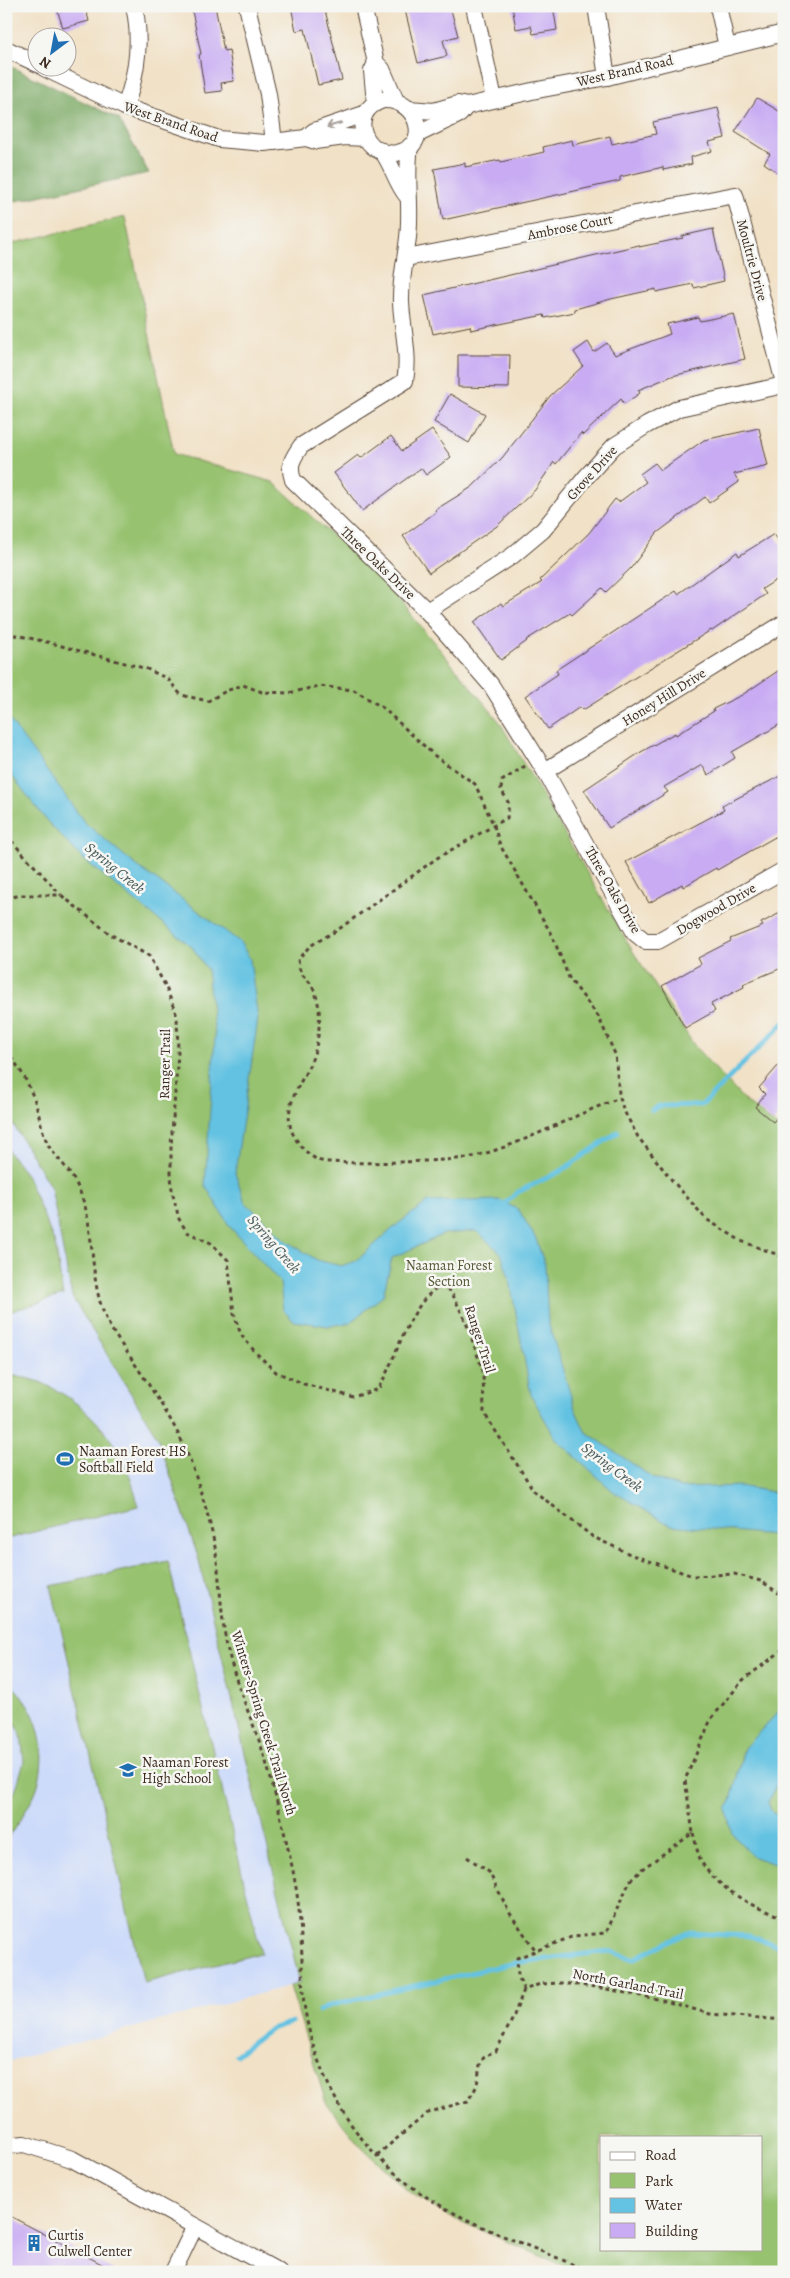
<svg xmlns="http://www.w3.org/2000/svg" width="790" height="2278" font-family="Alegreya,serif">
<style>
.built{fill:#cddbfa}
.green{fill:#97c26f;stroke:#697646;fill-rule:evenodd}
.forest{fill:#79a862;stroke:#5a6940}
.water{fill:#64c2e2;stroke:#507680}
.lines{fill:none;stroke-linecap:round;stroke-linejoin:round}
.stream{stroke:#64c2e2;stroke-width:5}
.building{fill:#c8abf3}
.minor-casing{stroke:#564537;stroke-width:18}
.path{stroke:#564537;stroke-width:3;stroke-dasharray:4 4;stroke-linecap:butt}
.minor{stroke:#fff;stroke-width:16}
.oneway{stroke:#a79f9a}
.labels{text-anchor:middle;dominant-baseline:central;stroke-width:5;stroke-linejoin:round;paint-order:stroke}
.street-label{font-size:14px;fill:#3b2a1e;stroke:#f6f6f2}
.park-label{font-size:14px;fill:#575836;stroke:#f6f6f2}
.poi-label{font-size:14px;fill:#3b2a1e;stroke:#f6f6f2;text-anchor:start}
.water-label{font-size:15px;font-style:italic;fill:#475859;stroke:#f6f6f2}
</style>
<rect width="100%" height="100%" fill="#f6f6f2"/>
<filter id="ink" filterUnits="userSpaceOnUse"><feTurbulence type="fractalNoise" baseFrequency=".02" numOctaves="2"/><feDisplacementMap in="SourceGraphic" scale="10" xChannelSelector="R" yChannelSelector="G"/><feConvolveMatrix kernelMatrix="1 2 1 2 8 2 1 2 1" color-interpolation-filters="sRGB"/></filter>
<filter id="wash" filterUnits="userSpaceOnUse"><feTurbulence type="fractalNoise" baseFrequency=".0096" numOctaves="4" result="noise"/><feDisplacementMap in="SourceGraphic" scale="20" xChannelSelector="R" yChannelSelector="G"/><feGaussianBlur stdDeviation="1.12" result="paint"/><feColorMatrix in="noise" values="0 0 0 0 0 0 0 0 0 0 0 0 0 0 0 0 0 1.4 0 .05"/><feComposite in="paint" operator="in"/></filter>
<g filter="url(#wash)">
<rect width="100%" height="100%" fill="#f1e1c6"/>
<path class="built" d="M6 1112 51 1187 72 1297 158 1438 198 1557 300 1983 6 2062Z"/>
<g class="green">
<path d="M125 217 174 454 273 482 383 581 499 721 632 950 696 1048 745 1101 784 1132V2272H578L448 2216 408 2191 361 2147 326 2103 290 1986 300 1983 198 1557 158 1438 72 1297 51 1188 6 1112V245ZM601 2137H761V2249H601Z"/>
<path d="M6 1148 27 1176 55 1244 63 1295 6 1313Z"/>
<path d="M6 1374C17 1377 30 1378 40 1382 93 1405 127 1450 138 1506L6 1539Z"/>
<path d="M168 1561 261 1953 144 1983 51 1586Z"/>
<path d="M6 1681C39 1705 49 1751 37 1788 30 1807 17 1824 6 1841V1808L16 1789 24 1761 21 1735 6 1706Z"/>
</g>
<path class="forest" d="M6 64 119 119 149 173 6 203Z"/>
<g class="water">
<path d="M6 715 85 823 132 862 240 942 250 959 258 1019 235 1173 245 1202 285 1240 317 1260 341 1266 356 1261 399 1223 428 1202 500 1200 519 1210 536 1239 545 1265 548 1322 575 1409 585 1431 653 1478 682 1488 740 1486 784 1494V1536L670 1525 614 1492 556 1439 531 1395 510 1281 501 1253 476 1231 444 1234 392 1258 383 1296 349 1323 329 1326 294 1321 283 1310 280 1282 230 1227 205 1185 215 1035 207 969 192 947 82 858 46 820 6 768Z"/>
<path d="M784 1706V1768L768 1803 772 1812 784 1820V1867L754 1857 732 1834 726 1809 731 1801 744 1748Z"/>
</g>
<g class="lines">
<g class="stream">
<path d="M652 1110 659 1106 702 1105 784 1023"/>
<path d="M501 1207 518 1192 561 1171 618 1132"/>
<path d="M319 2011 331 2005 514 1963 609 1951 633 1959 687 1933 750 1936 784 1948"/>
<path d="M236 2055 271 2029 292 2022"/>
</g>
</g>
<g id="blocks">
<g class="building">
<path d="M56 6H85L89 21 63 28Z"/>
<path d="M191 6H215L224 51 229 50 234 81 221 83 222 91 205 93 199 55 201 54Z"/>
<path d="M291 6H324L342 80 318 85 305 29 296 31Z"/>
<path d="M404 6H450L458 36 443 40 447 56 418 63Z"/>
<path d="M512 6H553L557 30 533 34 531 26 516 29Z"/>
<path d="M757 98 784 114V177L764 163 770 154 735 132Z"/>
<path d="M718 108 725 138 709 142 712 151 691 157 692 164 663 170V167L620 177V181L443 220 434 169 465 163V167L500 160 501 162 544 152 543 147 572 140 573 145 610 136 612 144 656 134 653 122Z"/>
<path d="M713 229 724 281 694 288 693 284 656 292V289L611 299 575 309V312L545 318 544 315 471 330 470 326 433 334 424 295 639 245V247L683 238 682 236Z"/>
<path d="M734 314 745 359 672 376 638 390 640 393 624 404 621 399 583 435 581 433 556 464 554 462 535 490 497 526 429 573 403 536 436 512 435 510 472 487 502 458 550 396 583 366 574 352 588 342 594 352 607 343 615 355 670 334 667 324 698 317 700 321Z"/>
<path d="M458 355H510L509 388 458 387Z"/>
<path d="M450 394 485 414 469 443 434 422Z"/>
<path d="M759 428 768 466 734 474 739 482 709 503 705 497 657 533 631 568 606 592 602 588 572 615 570 613 526 640 527 641 501 660 474 622 501 603 503 606 542 582 540 580 589 533 615 499 619 502 646 482 640 474 655 463 661 470 704 440Z"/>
<path d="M432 430 451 457 426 475 421 468 362 511 334 473 358 455 361 458 391 436 402 451Z"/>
<path d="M774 534 784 549V575L762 589 766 594 712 631 711 630 583 710 580 707 548 729 525 696 558 674 556 670 676 591 678 594 737 552 739 556Z"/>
<path d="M784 667V722L732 752 735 758 708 775 702 765 664 787 668 792 609 828 584 790 641 752 675 733 676 735 714 711 713 709 742 695Z"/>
<path d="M784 774V832L717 870 716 868 683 887 682 884 649 903 626 862 724 810 722 806Z"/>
<path d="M784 911V967L743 984 744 987 711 1004 715 1011 685 1028 662 986 701 964 698 958 731 941 730 939 763 926 761 923Z"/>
<path d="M784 1059V1110L773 1122 755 1107 765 1094 759 1088Z"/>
<path d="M6 2214 117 2272H6Z"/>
</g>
</g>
</g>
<g filter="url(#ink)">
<use href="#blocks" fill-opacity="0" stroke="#564537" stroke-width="1"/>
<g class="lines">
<g class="minor-casing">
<g id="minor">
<path d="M247 6 268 94 274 142"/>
<path d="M363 6 376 63 382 69 396 101"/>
<path d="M474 6 494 99"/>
<path d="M596 6 607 77"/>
<path d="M718 6 727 47"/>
<path d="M6 49 38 64"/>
<path d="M44 68 125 107 219 139 264 143 306 138 315 141 345 137 366 138"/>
<path d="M383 100C418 98 433 146 397 153 367 159 344 113 383 100Z"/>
<path d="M375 103 372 71 376 63"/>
<path d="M125 107C137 74 142 41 134 6"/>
<path d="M409 109 434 111 458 104 467 106 532 91 607 77 784 33"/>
<path d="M418 134 460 114 465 108"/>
<path d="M306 138 314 131 364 114"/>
<path d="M410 146C406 171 410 197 409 222 409 248 400 275 401 302 402 328 410 356 405 381L301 446C292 459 288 465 293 480L427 611 491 685 545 771 635 933 645 941H658L784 870"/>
<path d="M382 151C393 166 396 183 407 196"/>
<path d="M406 258 735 195 784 383"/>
<path d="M427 611 512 556 543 530 586 477 614 446 647 425 679 408 784 385"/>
<path d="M545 771 784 623"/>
<path d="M6 2146 24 2144 72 2159 279 2272"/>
<path d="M173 2272 195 2226"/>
</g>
</g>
<g class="path">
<path d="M6 636 16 635 47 642 147 669 168 679 181 695 208 701 226 691 243 685 262 692 289 693 319 686 354 690 383 708 435 756 475 784 494 826 500 845 552 935 569 978 598 1016 615 1054 619 1093 623 1109 638 1137 671 1179 706 1219 741 1241 784 1257"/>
<path d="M525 766 502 781 501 789 509 804 507 818 437 858 339 929 310 946 298 959C300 980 305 973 313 988 322 1006 320 1028 316 1047 310 1075 282 1099 291 1129 295 1141 306 1154 318 1160 329 1166 456 1161 472 1157 525 1144 570 1116 620 1098"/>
<path d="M6 835 61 895"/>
<path d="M6 899 20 895H61L110 934 149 956 165 985 177 1016 178 1053 171 1146V1172L172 1191 179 1219 187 1232 211 1243 228 1260 234 1314 241 1335 256 1353 276 1372 304 1384 353 1397 378 1389C397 1358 407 1308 439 1286L451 1291 466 1322 483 1371 484 1413 534 1491 593 1537 632 1555 693 1576 734 1574 761 1581 780 1594 784 1600"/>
<path d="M6 1051C17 1064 26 1078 32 1094 39 1109 40 1127 47 1142 51 1153 62 1161 68 1171 77 1182 82 1196 86 1210 94 1244 91 1283 105 1316 111 1331 122 1345 131 1358 152 1390 175 1422 189 1458 200 1487 209 1516 215 1547 221 1583 220 1619 229 1654 237 1687 251 1717 262 1749 273 1783 281 1818 289 1853 296 1882 300 1910 301 1939 303 1962 301 1987 305 2010 311 2049 328 2090 350 2123 415 2214 495 2229 590 2272"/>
<path d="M693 1833C696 1842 697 1854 702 1863 718 1888 755 1910 784 1917"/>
<path d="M467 1857 489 1872 509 1912 536 1951"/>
<path d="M524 1990 518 1976 517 1958 574 1936 606 1933 630 1881 642 1869 693 1833 685 1780 711 1719 743 1680 784 1649"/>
<path d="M377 2155 429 2112 468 2101C470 2096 474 2092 476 2087 482 2070 474 2058 496 2051L512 2020 524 1990 540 1984 560 1983 596 1987 662 2000 710 2014 784 2020"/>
</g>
<use href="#minor" class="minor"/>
</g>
<defs><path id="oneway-shaft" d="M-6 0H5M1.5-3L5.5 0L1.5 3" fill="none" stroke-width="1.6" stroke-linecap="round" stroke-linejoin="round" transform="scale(1.25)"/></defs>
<use class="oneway" href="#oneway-shaft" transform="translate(334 125) rotate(164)"/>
</g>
<defs>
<g id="stadium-bare" transform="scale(1.35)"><path d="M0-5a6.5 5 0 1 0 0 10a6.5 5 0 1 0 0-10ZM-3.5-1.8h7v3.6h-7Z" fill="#1f6fb2" stroke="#f6f6f2" stroke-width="2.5" paint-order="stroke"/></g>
<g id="school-bare" transform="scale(1.35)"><path d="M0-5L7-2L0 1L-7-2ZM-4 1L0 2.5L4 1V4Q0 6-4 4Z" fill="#1f6fb2" stroke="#f6f6f2" stroke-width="2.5" paint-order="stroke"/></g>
<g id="building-bare" transform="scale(1.35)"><path d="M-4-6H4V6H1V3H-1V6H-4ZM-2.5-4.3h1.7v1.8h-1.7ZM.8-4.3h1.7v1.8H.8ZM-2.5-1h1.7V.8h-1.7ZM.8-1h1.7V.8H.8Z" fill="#1f6fb2" stroke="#f6f6f2" stroke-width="2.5" paint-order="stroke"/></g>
</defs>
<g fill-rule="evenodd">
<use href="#stadium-bare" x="65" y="1459"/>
<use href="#school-bare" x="128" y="1770"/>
<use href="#building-bare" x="34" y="2243"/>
</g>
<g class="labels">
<g class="street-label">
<text transform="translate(625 71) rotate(-13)">West Brand Road</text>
<text transform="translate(171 122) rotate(19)">West Brand Road</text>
<text transform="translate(570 227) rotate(-11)">Ambrose Court</text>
<text transform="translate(752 260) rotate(75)">Moultrie Drive</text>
<text transform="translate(592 473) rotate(-48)">Grove Drive</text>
<text transform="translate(378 563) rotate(44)">Three Oaks Drive</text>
<text transform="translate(664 697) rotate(-32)">Honey Hill Drive</text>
<text transform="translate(613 890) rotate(60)">Three Oaks Drive</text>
<text transform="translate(716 909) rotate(-30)">Dogwood Drive</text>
<text transform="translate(165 1064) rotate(-89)">Ranger Trail</text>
<text transform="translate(480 1339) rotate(72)">Ranger Trail</text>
<text transform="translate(264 1723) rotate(73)">Winters-Spring Creek Trail North</text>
<text transform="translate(628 1984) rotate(11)">North Garland Trail</text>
</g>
<g class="park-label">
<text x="449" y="1265">Naaman Forest<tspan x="449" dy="16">Section</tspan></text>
</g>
<g class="poi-label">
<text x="79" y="1451">Naaman Forest HS<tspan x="79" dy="16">Softball Field</tspan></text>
<text x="142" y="1762">Naaman Forest<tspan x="142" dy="16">High School</tspan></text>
<text x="48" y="2235">Curtis<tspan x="48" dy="16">Culwell Center</tspan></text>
</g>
<g class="water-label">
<text transform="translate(115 868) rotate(39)">Spring Creek</text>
<text transform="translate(274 1244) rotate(49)">Spring Creek</text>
<text transform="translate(612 1467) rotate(37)">Spring Creek</text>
</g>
</g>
<rect width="790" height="2278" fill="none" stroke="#f6f6f2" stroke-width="25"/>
<rect x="600" y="2136" width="162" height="115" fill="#f6f6f2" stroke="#aba49d"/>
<rect x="610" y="2152" width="25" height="8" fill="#ffffff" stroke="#aba49d"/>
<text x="645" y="2160" font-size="15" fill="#3b2a1e">Road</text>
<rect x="610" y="2173" width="25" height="15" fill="#97c26f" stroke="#aba49d"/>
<text x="645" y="2186" font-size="15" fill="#3b2a1e">Park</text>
<rect x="610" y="2198" width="25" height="15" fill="#64c2e2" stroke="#aba49d"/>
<text x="645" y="2210" font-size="15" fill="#3b2a1e">Water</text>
<rect x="610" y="2223" width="25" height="15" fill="#c8abf3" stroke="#aba49d"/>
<text x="645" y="2236" font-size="15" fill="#3b2a1e">Building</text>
<g transform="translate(52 52) rotate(212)"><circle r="24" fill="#f6f6f2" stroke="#aba49d"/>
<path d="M0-4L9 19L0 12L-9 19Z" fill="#1f6fb2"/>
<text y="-8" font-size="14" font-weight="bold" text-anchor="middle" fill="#3b2a1e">N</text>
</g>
</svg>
